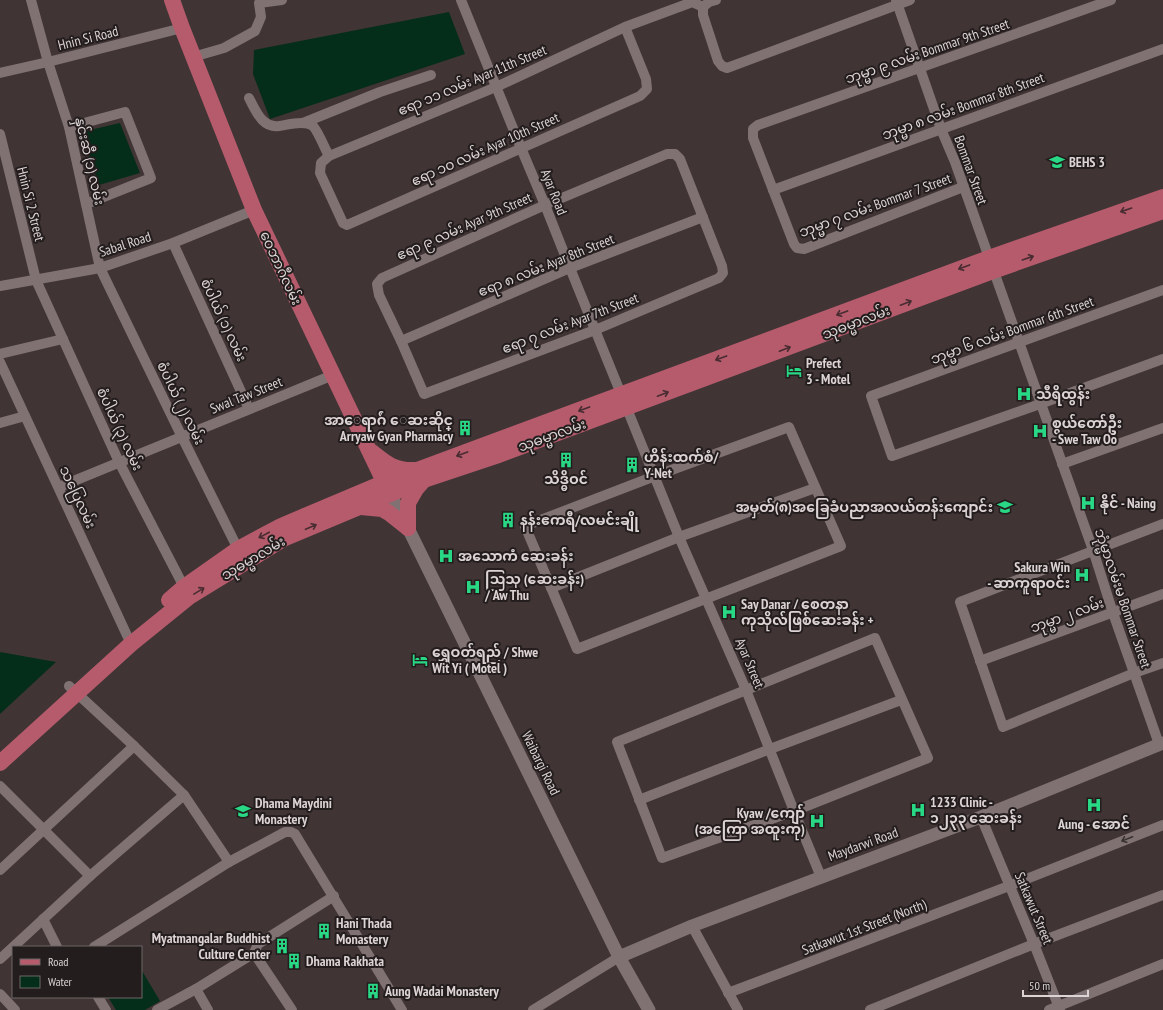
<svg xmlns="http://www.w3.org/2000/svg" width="1163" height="1010" font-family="'PT Sans Narrow','Noto Sans Myanmar',sans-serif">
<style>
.water{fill:#042e19}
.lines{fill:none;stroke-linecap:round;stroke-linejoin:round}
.minor{stroke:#807273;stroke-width:10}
.tertiary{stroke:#807273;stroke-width:13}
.primary{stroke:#b55b6c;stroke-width:16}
.oneway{stroke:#482c31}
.oneway2{stroke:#3a3232}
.labels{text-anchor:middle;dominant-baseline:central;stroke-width:4;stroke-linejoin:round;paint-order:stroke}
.street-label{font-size:14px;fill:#dbd3d4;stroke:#231d1d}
.poi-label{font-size:14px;font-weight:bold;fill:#dbd3d4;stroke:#231d1d;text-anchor:start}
</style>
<rect width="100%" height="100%" fill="#403435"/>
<g class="water">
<path d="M449 12 465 54 270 119 253 74 254 50Z"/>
<path d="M120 123 140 173 99 185 81 132Z"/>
<path d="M0 652 56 662 0 714Z"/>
<path d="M141 969 160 1001 145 1010H116L108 997H141Z"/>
</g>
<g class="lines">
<g class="minor">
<path d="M31 0 48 62 69 127 100 268 182 437 238 549"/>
<path d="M461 0 521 148 545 205 570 268 679 537 746 690 794 811 821 877"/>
<path d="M896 0 941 129 955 162 1093 550 1113 613 1159 744"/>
<path d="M703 7V15L718 61 722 66 727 68 910 0"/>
<path d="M703 7 709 2 716 0"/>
<path d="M625 27 646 79 647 89 640 96 347 225 343 223 320 173 321 163 329 156 496 87 625 27 687 4 692 2 703 7"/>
<path d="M193 57 224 48 255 31 261 17 259 3 282 0"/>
<path d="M0 73 48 62 182 28"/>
<path d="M249 98C256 111 262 128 279 126 286 125 293 123 301 123 305 123 309 123 313 126 318 131 325 149 329 156"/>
<path d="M303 123 380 92 431 75"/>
<path d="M69 127 125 112 151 178 86 204"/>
<path d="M0 134 36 280 119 462 184 587"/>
<path d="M667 154H675L680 159 722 266 723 273 719 278 595 330 424 394 401 341 379 295 377 284 382 278 545 205Z"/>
<path d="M963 187 804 249 797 248 794 244 753 138V129L758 125 1111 0"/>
<path d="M773 190 1163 49"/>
<path d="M173 243 249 409"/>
<path d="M0 286 100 268 173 243 254 210"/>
<path d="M1163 290 871 396 892 456 1040 404 1163 359"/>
<path d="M401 341 570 268 703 217"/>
<path d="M0 354 63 339"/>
<path d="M0 362 131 644"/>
<path d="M0 423 25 416"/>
<path d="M789 427 841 546 577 649 525 526 655 476Z"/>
<path d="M1062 464 1163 428"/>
<path d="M59 487 333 375"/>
<path d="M1163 524 960 602 1003 727 1134 673 1163 663"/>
<path d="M551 588 679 537 815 488"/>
<path d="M875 638 928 758 794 811 662 858 617 742Z"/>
<path d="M980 661 1163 594"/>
<path d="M69 686 134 746 184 795 229 862"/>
<path d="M0 786 90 876"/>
<path d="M639 800 770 749 901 700"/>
<path d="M981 817 1034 944 1060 1010"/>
<path d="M0 870 134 746"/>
<path d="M43 919 57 947"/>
<path d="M692 926 738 1010"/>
<path d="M94 947 229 862 285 832H291L295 834 402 1010"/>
<path d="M254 953 292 1010"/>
<path d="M0 959 90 876 184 795"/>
<path d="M196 989 208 1010"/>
<path d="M728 993 1009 886 1163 825"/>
<path d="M0 994 15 1010"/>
<path d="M98 997 106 1010"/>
<path d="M157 1010 196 989 254 953 258 944 334 896"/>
<path d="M533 1010 619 957"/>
<path d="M870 1010 1034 944 1163 895"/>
<path d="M1049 1010 1163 964"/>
</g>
<g class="tertiary">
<path d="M390 494 408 528 619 957 649 1010"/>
<path d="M619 957 692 926 981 817 1163 743"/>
</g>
<g class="primary">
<path d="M172 0 182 28 254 210 389 492"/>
<path d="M372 452C387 464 395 471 415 470"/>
<path d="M361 507 382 509 389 513 408 528"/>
<path d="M408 528V503L416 489 423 481"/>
<path d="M169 600 184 587 238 549 281 526 385 482 989 258 1163 197"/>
<path d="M0 763 131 644 189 597 285 538 424 480 496 456 993 271 1163 211"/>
</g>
</g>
<defs><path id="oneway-shaft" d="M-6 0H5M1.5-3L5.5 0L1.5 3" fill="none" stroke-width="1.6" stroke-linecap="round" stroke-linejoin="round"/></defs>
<g class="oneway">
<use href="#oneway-shaft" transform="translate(1126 210) rotate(161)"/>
<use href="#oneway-shaft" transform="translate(1028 258) rotate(-19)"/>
<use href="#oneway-shaft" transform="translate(964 267) rotate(160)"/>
<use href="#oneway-shaft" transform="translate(906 303) rotate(-21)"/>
<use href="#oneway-shaft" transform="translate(842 313) rotate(160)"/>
<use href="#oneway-shaft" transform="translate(785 349) rotate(-21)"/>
<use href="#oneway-shaft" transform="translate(721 358) rotate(160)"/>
<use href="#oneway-shaft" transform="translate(663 394) rotate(-21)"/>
<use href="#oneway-shaft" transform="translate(584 409) rotate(160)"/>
<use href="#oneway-shaft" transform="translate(462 454) rotate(160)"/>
<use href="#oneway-shaft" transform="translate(311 527) rotate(-23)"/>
<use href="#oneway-shaft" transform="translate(264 535) rotate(152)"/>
<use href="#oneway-shaft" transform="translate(199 591) rotate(-31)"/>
</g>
<use class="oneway2" href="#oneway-shaft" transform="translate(1127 839) rotate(158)"/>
<defs>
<g id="school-bare" transform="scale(1.2)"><path d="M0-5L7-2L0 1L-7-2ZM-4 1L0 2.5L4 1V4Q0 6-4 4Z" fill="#29d885" stroke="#231d1d" stroke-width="2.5" paint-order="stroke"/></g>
<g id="hotel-bare" transform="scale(1.2)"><path d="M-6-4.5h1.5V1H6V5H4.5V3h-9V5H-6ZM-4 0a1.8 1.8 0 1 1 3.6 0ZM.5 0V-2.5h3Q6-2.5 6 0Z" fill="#29d885" stroke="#231d1d" stroke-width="2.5" paint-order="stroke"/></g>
<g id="hospital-bare" transform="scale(1.2)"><path d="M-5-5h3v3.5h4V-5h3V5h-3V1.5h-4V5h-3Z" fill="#29d885" stroke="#231d1d" stroke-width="2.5" paint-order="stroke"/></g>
<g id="building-bare" transform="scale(1.2)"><path d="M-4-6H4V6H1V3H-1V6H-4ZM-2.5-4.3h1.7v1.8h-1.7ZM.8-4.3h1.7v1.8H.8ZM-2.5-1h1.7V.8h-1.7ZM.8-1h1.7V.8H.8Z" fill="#29d885" stroke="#231d1d" stroke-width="2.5" paint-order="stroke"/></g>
</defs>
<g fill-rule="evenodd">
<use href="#school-bare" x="1057" y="162"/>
<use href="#hotel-bare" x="794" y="371"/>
<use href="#hospital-bare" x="1024" y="394"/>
<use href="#building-bare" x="465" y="428"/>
<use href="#hospital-bare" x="1040" y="431"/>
<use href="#building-bare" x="566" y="460"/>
<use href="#building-bare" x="632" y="465"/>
<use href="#hospital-bare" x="1088" y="503"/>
<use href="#school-bare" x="1005" y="507"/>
<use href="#building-bare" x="508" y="520"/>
<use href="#hospital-bare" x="446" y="556"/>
<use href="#hospital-bare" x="1082" y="575"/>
<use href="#hospital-bare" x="473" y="587"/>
<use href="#hospital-bare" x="729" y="612"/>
<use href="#hotel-bare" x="420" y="660"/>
<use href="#hospital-bare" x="1094" y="805"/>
<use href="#hospital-bare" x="918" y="810"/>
<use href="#school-bare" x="243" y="811"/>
<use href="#hospital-bare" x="817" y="821"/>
<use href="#building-bare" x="324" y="931"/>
<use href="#building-bare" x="282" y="946"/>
<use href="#building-bare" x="294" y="961"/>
<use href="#building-bare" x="373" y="991"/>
</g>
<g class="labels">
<g class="street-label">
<text transform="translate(88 38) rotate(-14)">Hnin Si Road</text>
<text transform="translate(927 51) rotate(-19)">ဘုမ္မာ ၉ လမ်း Bommar 9th Street</text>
<text transform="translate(472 80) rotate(-23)">ဧရာ ၁၁ လမ်း Ayar 11th Street</text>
<text transform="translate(963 106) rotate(-20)">ဘုမ္မာ ၈ လမ်း Bommar 8th Street</text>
<text transform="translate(485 149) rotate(-24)">ဧရာ ၁၀ လမ်း Ayar 10th Street</text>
<text transform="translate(90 161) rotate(77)">နှင်းဆီ (၁) လမ်း</text>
<text transform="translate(971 170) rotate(70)">Bommar Street</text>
<text transform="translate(554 192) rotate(68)">Ayar Road</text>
<text transform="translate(31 204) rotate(76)">Hnin Si 2 Street</text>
<text transform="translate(875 205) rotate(-20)">ဘုမ္မာ ၇ လမ်း Bommar 7 Street</text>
<text transform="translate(464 226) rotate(-24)">ဧရာ ၉ လမ်း Ayar 9th Street</text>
<text transform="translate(125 244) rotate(-18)">Sabal Road</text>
<text transform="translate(546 265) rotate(-22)">ဧရာ ၈ လမ်း Ayar 8th Street</text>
<text transform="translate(281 268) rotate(65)">ဝေဘာဂီလမ်း</text>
<text transform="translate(224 320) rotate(65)">စံပါယ် (၁) လမ်း</text>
<text transform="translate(856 322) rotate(-21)">သုဓမ္မာလမ်း</text>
<text transform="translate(570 323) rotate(-21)">ဧရာ ၇ လမ်း Ayar 7th Street</text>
<text transform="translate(1012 330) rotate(-20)">ဘုမ္မာ ၆ လမ်း Bommar 6th Street</text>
<text transform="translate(246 395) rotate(-22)">Swal Taw Street</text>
<text transform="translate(181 403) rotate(64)">စံပါယ် (၂) လမ်း</text>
<text transform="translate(120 429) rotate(65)">စံပါယ် (၃) လမ်း</text>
<text transform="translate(552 435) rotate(-20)">သုဓမ္မာလမ်း</text>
<text transform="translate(78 497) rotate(65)">သပြေလမ်း</text>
<text transform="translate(253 558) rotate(-31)">သုဓမ္မာလမ်း</text>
<text transform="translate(1123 598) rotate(71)">ဘုံမ္မာလမ်းမ Bommar Street</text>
<text transform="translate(1067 615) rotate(-20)">ဘုမ္မာ ၂ လမ်း</text>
<text transform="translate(750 663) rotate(67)">Ayar Street</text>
<text transform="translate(541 763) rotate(64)">Waibargi Road</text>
<text transform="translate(863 844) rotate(-20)">Maydarwi Road</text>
<text transform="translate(1034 908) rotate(67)">Satkawut Street</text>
<text transform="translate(864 927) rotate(-21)">Satkawut 1st Street (North)</text>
</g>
<g class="poi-label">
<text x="1069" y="162">BEHS 3</text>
<text x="806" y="363">Prefect<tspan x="806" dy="16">3 - Motel</tspan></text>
<text x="1036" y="394">သီရိထွန်း</text>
<text x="453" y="420" text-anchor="end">အာေရာဂ်ံ ေဆးဆိုင္<tspan x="453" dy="16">Arryaw Gyan Pharmacy</tspan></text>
<text x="1052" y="423">စွယ်တော်ဦး<tspan x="1052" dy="16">- Swe Taw Oo</tspan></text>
<text x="644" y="457">ဟိန်းထက်စံ/<tspan x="644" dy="16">Y-Net</tspan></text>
<text x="566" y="479" text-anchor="middle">သိဒ္ဓိဝင်</text>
<text x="1100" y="503">နိုင် - Naing</text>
<text x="993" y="507" text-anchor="end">အမှတ်(၈)အခြေခံပညာအလယ်တန်းကျောင်း</text>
<text x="520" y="520">နန်းဧကရီ/လမင်းချို</text>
<text x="458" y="556">အသောကံ ဆေးခန်း</text>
<text x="1070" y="567" text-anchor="end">Sakura Win<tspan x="1070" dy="16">- ဆာကူရာဝင်း</tspan></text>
<text x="485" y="579">သြသု (ဆေးခန်း)<tspan x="485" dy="16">/ Aw Thu</tspan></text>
<text x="741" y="604">Say Danar / စေတနာ<tspan x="741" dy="16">ကုသိုလ်ဖြစ်ဆေးခန်း +</tspan></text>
<text x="432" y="652">ရွှေဝတ်ရည် / Shwe<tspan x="432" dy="16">Wit Yi ( Motel )</tspan></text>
<text x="930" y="802">1233 Clinic -<tspan x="930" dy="16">၁၂၃၃ ဆေးခန်း</tspan></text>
<text x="255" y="803">Dhama Maydini<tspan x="255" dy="16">Monastery</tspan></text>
<text x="805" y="813" text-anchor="end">Kyaw /ကျော်<tspan x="805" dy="16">(အကြော အထူးကု)</tspan></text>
<text x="1094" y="824" text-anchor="middle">Aung - အောင်</text>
<text x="336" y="923">Hani Thada<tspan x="336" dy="16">Monastery</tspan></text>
<text x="270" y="938" text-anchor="end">Myatmangalar Buddhist<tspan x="270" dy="16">Culture Center</tspan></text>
<text x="306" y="961">Dhama Rakhata</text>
<text x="385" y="991">Aung Wadai Monastery</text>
</g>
</g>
<rect x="12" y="946" width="130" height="52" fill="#231d1d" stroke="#6d6666"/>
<rect x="20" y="959" width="20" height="6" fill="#b55b6c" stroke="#6d6666"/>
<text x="48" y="966" font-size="12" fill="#dbd3d4">Road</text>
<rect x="20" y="976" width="20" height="12" fill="#042e19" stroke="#6d6666"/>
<text x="48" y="986" font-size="12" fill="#dbd3d4">Water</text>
<path d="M1023 990v6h65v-6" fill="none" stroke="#dbd3d4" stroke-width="2"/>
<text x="1029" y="990" font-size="12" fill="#dbd3d4" stroke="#231d1d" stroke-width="3" paint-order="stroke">50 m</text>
</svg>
